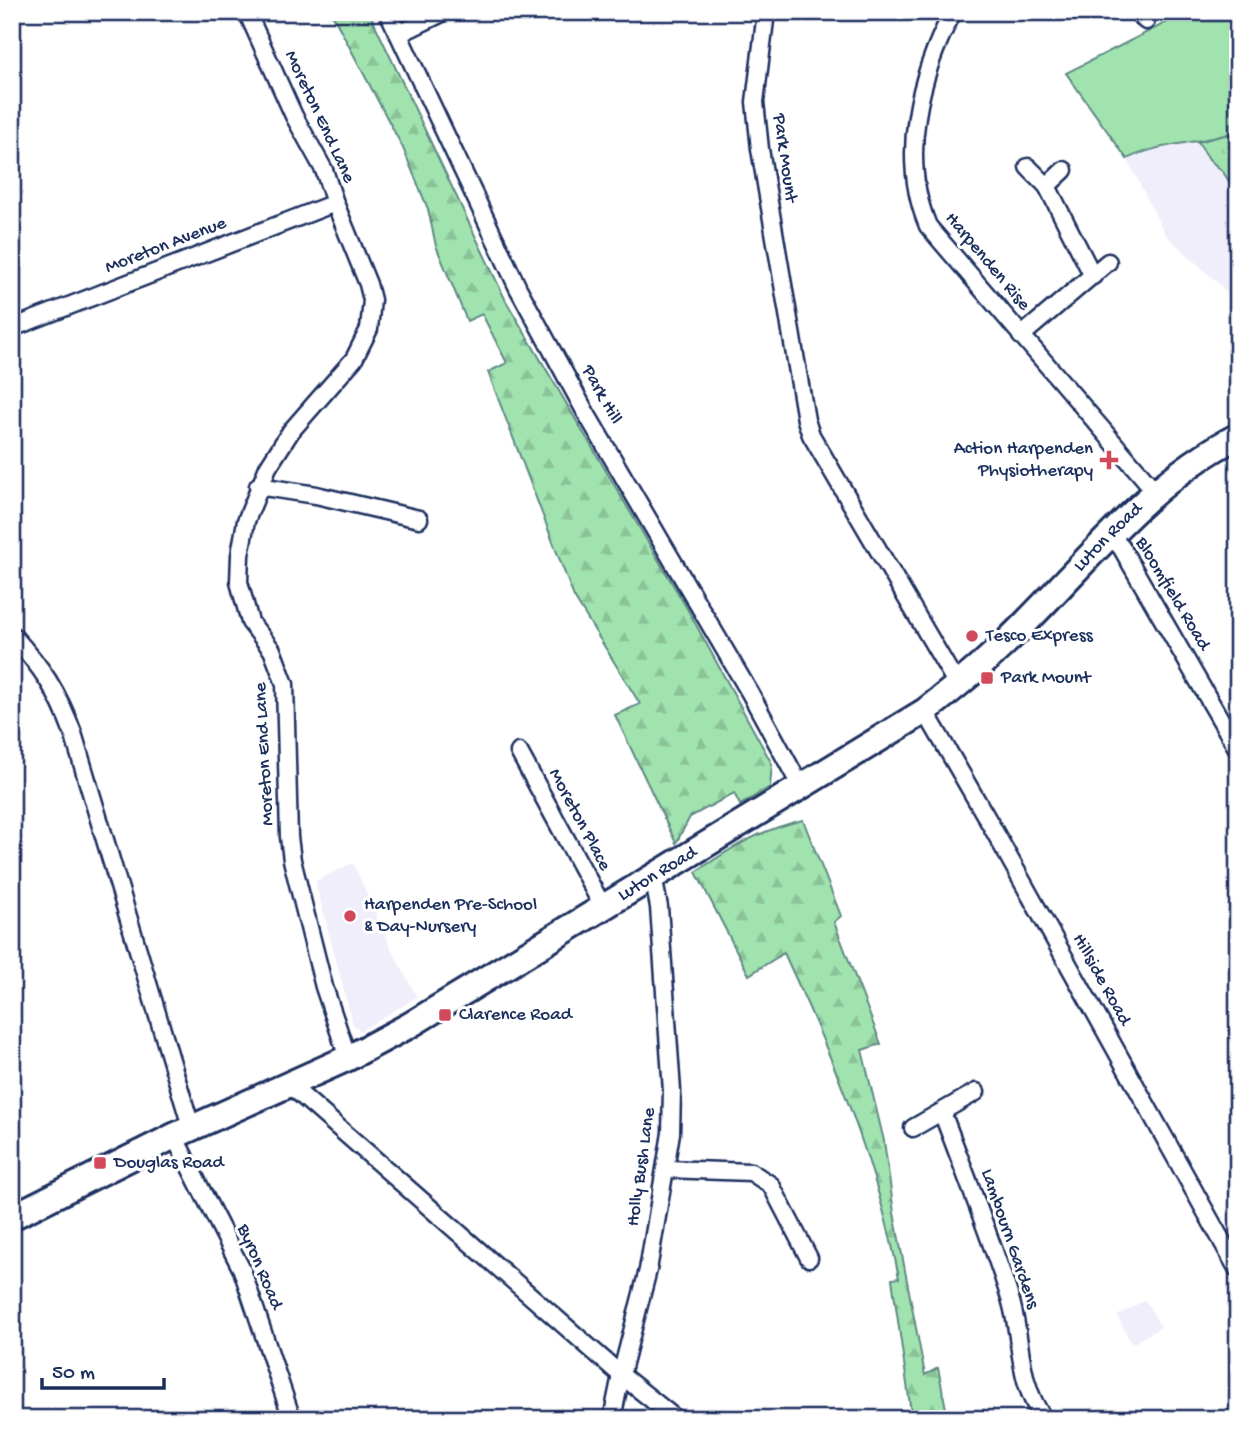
<svg xmlns="http://www.w3.org/2000/svg" width="1250" height="1431" font-family="'Gochi Hand',sans-serif">
<style>
.built{fill:#f1eefc}
.grass{fill:url(#grass-tufts);stroke:#5e8986;stroke-width:2}
.forest{fill:url(#forest-firs);stroke:#5e8986;stroke-width:2}
.garden{fill:#a1e3ae;stroke:#5e8986;stroke-width:2}
.lines{fill:none;stroke-linecap:round;stroke-linejoin:round}
.street-casing{stroke:#1b2f5e;stroke-width:21}
.primary-casing{stroke:#1b2f5e;stroke-width:30}
.street{stroke:#fff;stroke-width:16}
.primary{stroke:#fff;stroke-width:24}
.poi-dot{fill:#d1495b;stroke:#fff;stroke-width:2.5}
.labels{text-anchor:middle;dominant-baseline:central;stroke-width:6;stroke-linejoin:round;paint-order:stroke}
.street-label{font-size:19px;fill:#1b2f5e;stroke:#fff}
.poi-label{font-size:19px;fill:#1b2f5e;stroke:#fff;text-anchor:start}
</style>
<defs>
<pattern id="grass-tufts" width="24" height="20" patternUnits="userSpaceOnUse" patternTransform="scale(1.75)"><rect width="24" height="20" fill="#a1e3ae"/><path d="M3 7l-1-3M5 7V3M7 7l1-3M15 17l-1-3M17 17v-4M19 17l1-3" fill="none" stroke="#8ac398"/></pattern>
<pattern id="forest-firs" width="22" height="20" patternUnits="userSpaceOnUse" patternTransform="scale(1.75)"><rect width="22" height="20" fill="#a1e3ae"/><path d="M5 1l3.5 6h-7zM16 11l3.5 6h-7z" fill="#8ac398"/></pattern>
</defs>
<rect width="100%" height="100%" fill="#fff"/>
<filter id="ink" filterUnits="userSpaceOnUse"><feTurbulence type="fractalNoise" baseFrequency=".0143" numOctaves="2"/><feDisplacementMap in="SourceGraphic" scale="14" xChannelSelector="R" yChannelSelector="G"/><feConvolveMatrix kernelMatrix="1 2 1 2 8 2 1 2 1" color-interpolation-filters="sRGB"/></filter>
<g filter="url(#ink)">
<g class="built">
<path d="M1198 142 1209 159 1223 172 1238 195V310L1222 287 1165 234 1127 159 1145 150Z"/>
<path d="M353 863 392 950 417 997 361 1031 353 1025 315 881Z"/>
<path d="M1145 1300 1161 1327 1132 1344 1117 1316Z"/>
</g>
<path class="grass" d="M1238 131V195L1223 172 1209 159 1198 142Z"/>
<g class="forest">
<path d="M331 12H369L506 301 688 610 772 764 770 787 740 805 734 793 690 817 676 843 615 715 640 704 574 597 488 372 507 363 482 314 467 321 436 246 428 209 403 148Z"/>
<path d="M803 820 841 916 834 922 881 1044 862 1050 884 1141 894 1213 925 1375 938 1368 948 1419H912L892 1279 899 1278C877 1164 833 1058 784 953L749 975 696 872C732 847 760 830 803 820Z"/>
</g>
<path class="garden" d="M1187 12H1238V131C1201 144 1161 142 1127 159L1066 73Z"/>
<g class="lines">
<g class="street-casing">
<g id="street">
<path d="M247 12 294 116 324 170 335 203 368 284 372 300 369 329 354 359 291 431 268 467 246 521 240 555 239 582 250 622 272 650 285 684 289 837 292 860 324 987 348 1058"/>
<path d="M388 12 518 288 586 413 750 693 801 787"/>
<path d="M766 12 755 102 760 149 806 420 811 435 958 686"/>
<path d="M953 12C919 75 899 158 928 226L1155 491"/>
<path d="M1137 12 1146 21"/>
<path d="M399 34 444 12"/>
<path d="M1028 167 1047 186"/>
<path d="M1064 170 1047 186 1093 276"/>
<path d="M12 328 335 203"/>
<path d="M1021 336 1108 262"/>
<path d="M258 486 316 495 419 519"/>
<path d="M1109 535 1121 547 1238 750"/>
<path d="M12 635C42 667 58 692 73 733L192 1130"/>
<path d="M925 711 992 827 1238 1270"/>
<path d="M519 752 603 907"/>
<path d="M291 1086 621 1375 676 1419"/>
<path d="M942 1112C965 1173 989 1233 1009 1295 1023 1337 1016 1380 1044 1419"/>
<path d="M913 1128 976 1092"/>
<path d="M174 1136 242 1270 292 1419"/>
<path d="M666 1169 751 1172 771 1185 809 1258"/>
<path d="M612 1419 621 1375 648 1270 671 1133 672 1091 659 907 653 876"/>
</g>
</g>
<g class="primary-casing">
<g id="primary">
<path id="s1" d="M12 1217 174 1136 348 1058 410 1025 925 711C952 690 978 669 1003 645 1079 573 1142 485 1238 436"/>
</g>
</g>
<use href="#street" class="street"/>
<use href="#primary" class="primary"/>
</g>
</g>
<g class="poi-dot">
<path d="M1105.5 449.5h7v7h7v7h-7v7h-7v-7h-7v-7h7z"/>
<circle cx="972" cy="636" r="7"/>
<rect x="980" y="671" width="14" height="14" rx="3.5"/>
<circle cx="350" cy="916" r="7"/>
<rect x="438" y="1008" width="14" height="14" rx="3.5"/>
<rect x="93" y="1156" width="14" height="14" rx="3.5"/>
</g>
<g class="labels">
<g class="street-label">
<text transform="translate(319 117) rotate(65)">Moreton End Lane</text>
<text transform="translate(784 158) rotate(82)">Park Mount</text>
<text transform="translate(166 246) rotate(-21)">Moreton Avenue</text>
<text transform="translate(987 262) rotate(50)">Harpenden Rise</text>
<text transform="translate(601 395) rotate(61)">Park Hill</text>
<text stroke="none"><textPath href="#s1" startOffset="1298">Luton Road</textPath></text>
<text transform="translate(1172 594) rotate(59)">Bloomfield Road</text>
<text transform="translate(265 754) rotate(-93)">Moreton End Lane</text>
<text transform="translate(579 820) rotate(62)">Moreton Place</text>
<text stroke="none"><textPath href="#s1" startOffset="732">Luton Road</textPath></text>
<text transform="translate(1101 980) rotate(61)">Hillside Road</text>
<text transform="translate(642 1167) rotate(-82)">Holly Bush Lane</text>
<text transform="translate(1009 1239) rotate(71)">Lambourn Gardens</text>
<text transform="translate(259 1267) rotate(67)">Byron Road</text>
</g>
<g class="poi-label">
<text x="1093" y="449" text-anchor="end">Action Harpenden<tspan x="1093" dy="22">Physiotherapy</tspan></text>
<text x="986" y="636">Tesco Express</text>
<text x="1001" y="678">Park Mount</text>
<text x="364" y="905">Harpenden Pre-School<tspan x="364" dy="22">&amp; Day-Nursery</tspan></text>
<text x="459" y="1015">Clarence Road</text>
<text x="114" y="1163">Douglas Road</text>
</g>
</g>
<rect width="1250" height="1431" fill="none" stroke="#fff" stroke-width="42"/>
<rect x="21" y="21" width="1208" height="1389" fill="none" stroke="#1b2f5e" stroke-width="2.5" filter="url(#ink)"/>
<path d="M42 1378v10h122v-10" fill="none" stroke="#1b2f5e" stroke-width="3.5"/>
<text x="52" y="1378" font-size="21" fill="#1b2f5e" stroke="#ffffff" stroke-width="5" paint-order="stroke">50 m</text>
</svg>
